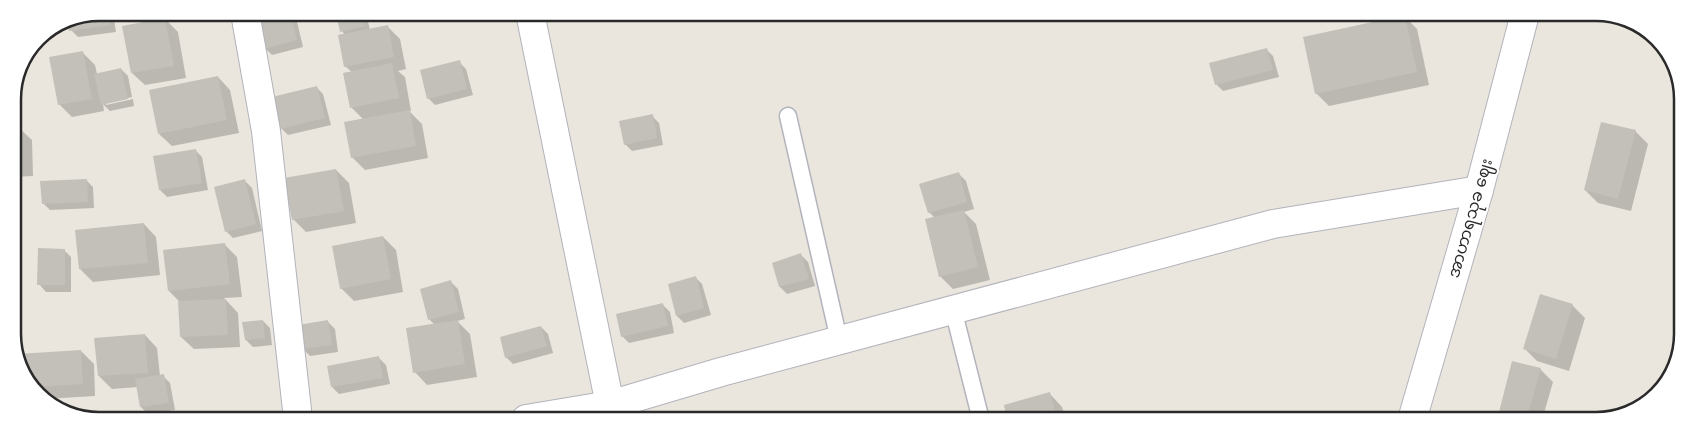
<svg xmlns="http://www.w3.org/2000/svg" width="1695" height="433" font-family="Montserrat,'Noto Sans Myanmar',sans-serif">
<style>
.shadow{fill:#0003}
.building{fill:#c3c0b9}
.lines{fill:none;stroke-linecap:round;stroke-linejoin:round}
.service-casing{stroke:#b2b3bc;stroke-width:19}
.minor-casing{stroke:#b2b3bc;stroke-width:30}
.tertiary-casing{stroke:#b2b3bc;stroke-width:30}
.service{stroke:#fff;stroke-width:16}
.minor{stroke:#fff;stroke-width:28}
.tertiary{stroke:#fff;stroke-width:28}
.labels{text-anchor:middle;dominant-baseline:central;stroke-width:4;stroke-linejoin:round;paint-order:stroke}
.street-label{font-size:16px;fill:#2a2a2a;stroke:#fff}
.rim{fill:none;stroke:#2a2a2a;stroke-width:2.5}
</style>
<rect width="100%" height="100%" fill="#eae6de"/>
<g class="shadow">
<path d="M99 12 113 13 116 32 78 37 71 30 69 19Z"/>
<path d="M256 13H295L303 47 272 55 265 48Z"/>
<path d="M337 13H366L370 30 387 26 400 39 406 69 398 71 405 77 411 111H409L422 124 428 158 365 170 352 157 364 120 352 108V72L345 66V35L342 31Z"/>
<path d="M1404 16 1417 29 1429 85 1329 106 1316 93Z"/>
<path d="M165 19 178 32 186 78 145 85 132 73Z"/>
<path d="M1266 49 1273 56 1279 77 1223 91 1216 84Z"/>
<path d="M82 52 95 65 97 74 121 69 128 76 132 97 106 103V105L133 99 134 106 110 111 103 104 104 111 72 117 59 104Z"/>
<path d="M459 62 466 69 473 95 435 105 428 98Z"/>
<path d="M218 77 230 90 239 133 172 146 159 134Z"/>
<path d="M316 87 323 94 331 125 288 135 281 128Z"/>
<path d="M652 116 659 123 663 145 632 151 625 144Z"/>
<path d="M13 128H19L32 140 33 176 13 177Z"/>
<path d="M1635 131 1648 144 1631 211 1598 203 1585 190Z"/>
<path d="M195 150 202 157 208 190 167 197 160 190Z"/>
<path d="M336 170 349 183 356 223 306 232 293 219Z"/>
<path d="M959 174 966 181 974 209 964 212 976 224 990 280 953 289 940 276 935 218 929 212Z"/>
<path d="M86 180 93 187 94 208 50 210 43 203Z"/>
<path d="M245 181 252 188 262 231 233 238 226 231Z"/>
<path d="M144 224 156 237 160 275 93 282 80 269Z"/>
<path d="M383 237 396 250 403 292 354 301 341 288Z"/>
<path d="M224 244 237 257 242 297 224 298 238 313 240 347 194 349 181 337 179 301 169 291Z"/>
<path d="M64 250 71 257V292H46L39 284Z"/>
<path d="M801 255 808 262 815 286 787 294 780 287 773 263Z"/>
<path d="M695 277 702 284 711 315 684 323 677 316 669 285Z"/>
<path d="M451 282 458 289 465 319 457 321 470 334 477 377 427 385 415 372 435 325 429 319Z"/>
<path d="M663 305 670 312 674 333 629 343 622 336Z"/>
<path d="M1572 305 1585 318 1569 371 1537 361 1524 348Z"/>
<path d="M263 321 270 328 272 345 253 347 246 340Z"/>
<path d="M328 322 335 329 338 352 310 356 303 349Z"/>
<path d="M541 327 548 334 553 353 513 364 506 357Z"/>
<path d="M145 335 157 348 160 376H163L170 383 175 410 148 414 141 407 138 387 112 389 99 376Z"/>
<path d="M81 351 94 364 95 396 45 399 38 395 18 359Z"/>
<path d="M379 358 386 365 390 384 339 394 332 387Z"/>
<path d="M1513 362 1540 369 1553 382 1542 420H1498Z"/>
<path d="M1050 394 1062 407 1066 420H1009Z"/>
</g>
<g class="building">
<path d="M99 13H108L110 25 69 31 68 19Z"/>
<path d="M255 13H290L297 40 264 49Z"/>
<path d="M336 13H362L365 26 340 32Z"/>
<path d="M1405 15 1417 72 1315 94 1303 37Z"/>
<path d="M165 18 174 66 131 73 122 26Z"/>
<path d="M388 25 394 57 344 67 338 35Z"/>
<path d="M1267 48 1273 70 1215 85 1209 63Z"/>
<path d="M83 51 92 99 58 105 49 57Z"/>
<path d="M460 60 467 89 427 99 420 70Z"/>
<path d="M392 63 399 98 350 108 343 73Z"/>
<path d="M121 68 128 99 101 105 94 74Z"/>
<path d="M218 76 227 120 158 134 149 90Z"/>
<path d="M317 86 325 118 280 129 272 97Z"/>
<path d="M410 110 416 146 351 158 344 122Z"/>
<path d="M653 114 657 138 624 145 619 121Z"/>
<path d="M1601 122 1636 130 1618 199 1584 190Z"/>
<path d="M13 126H20L21 164H13Z"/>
<path d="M196 149 202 183 159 190 153 156Z"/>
<path d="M336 169 344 211 292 220 284 178Z"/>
<path d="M959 172 967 202 928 213 919 184Z"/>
<path d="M87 179 88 202 42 204 40 181Z"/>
<path d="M245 179 256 224 225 232 214 187Z"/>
<path d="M964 210 978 267 939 277 925 219Z"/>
<path d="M144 223 148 263 79 269 75 230Z"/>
<path d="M383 236 391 279 340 289 332 246Z"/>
<path d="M225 243 230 284 168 291 163 250Z"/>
<path d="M38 248 65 249V285H37Z"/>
<path d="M801 253 809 279 779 287 772 263Z"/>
<path d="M696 276 704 308 676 316 668 284Z"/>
<path d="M451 280 459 312 428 320 420 289Z"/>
<path d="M1540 294 1573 304 1556 359 1523 349Z"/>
<path d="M226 299 228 335 180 337 178 301Z"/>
<path d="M663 303 668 326 621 337 616 314Z"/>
<path d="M263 320 265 338 245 340 242 322Z"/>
<path d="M328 320 332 345 302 349 298 325Z"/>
<path d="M458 320 465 364 413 373 406 328Z"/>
<path d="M541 326 547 346 505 358 500 337Z"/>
<path d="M145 334 148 373 98 376 94 338Z"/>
<path d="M81 350 83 384 33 387 17 356V354Z"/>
<path d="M379 356 383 378 331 387 327 366Z"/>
<path d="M1512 361 1541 368 1526 420H1497Z"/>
<path d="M164 374 169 403 140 407 135 379Z"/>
<path d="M1050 392 1057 420H1007L1004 405Z"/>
</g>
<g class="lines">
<g class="service-casing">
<g id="service">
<path d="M788 116 839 340"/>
<path d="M953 309 981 420"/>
</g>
</g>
<g class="minor-casing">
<g id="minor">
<path d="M245 13 266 131 298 419"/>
<path d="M530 13 610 405"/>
<path d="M526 419 610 405 721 372 1273 224 1479 190"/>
</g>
</g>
<g class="tertiary-casing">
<path id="tertiary" d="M1412 420 1479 190 1525 14"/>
</g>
<use href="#service" class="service"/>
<use href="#minor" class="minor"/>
<use href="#tertiary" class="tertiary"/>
</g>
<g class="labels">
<g class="street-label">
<text transform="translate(1470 218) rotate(-74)">အာဟာရသုခ ဈေး</text>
</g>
</g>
<path d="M0 0H1695V433H0ZM99 21H1596A78 78 0 0 1 1674 99V334A78 78 0 0 1 1596 412H99A78 78 0 0 1 21 334V99A78 78 0 0 1 99 21Z" fill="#fff" fill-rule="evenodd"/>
<path class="rim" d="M99 21H1596A78 78 0 0 1 1674 99V334A78 78 0 0 1 1596 412H99A78 78 0 0 1 21 334V99A78 78 0 0 1 99 21Z"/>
</svg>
